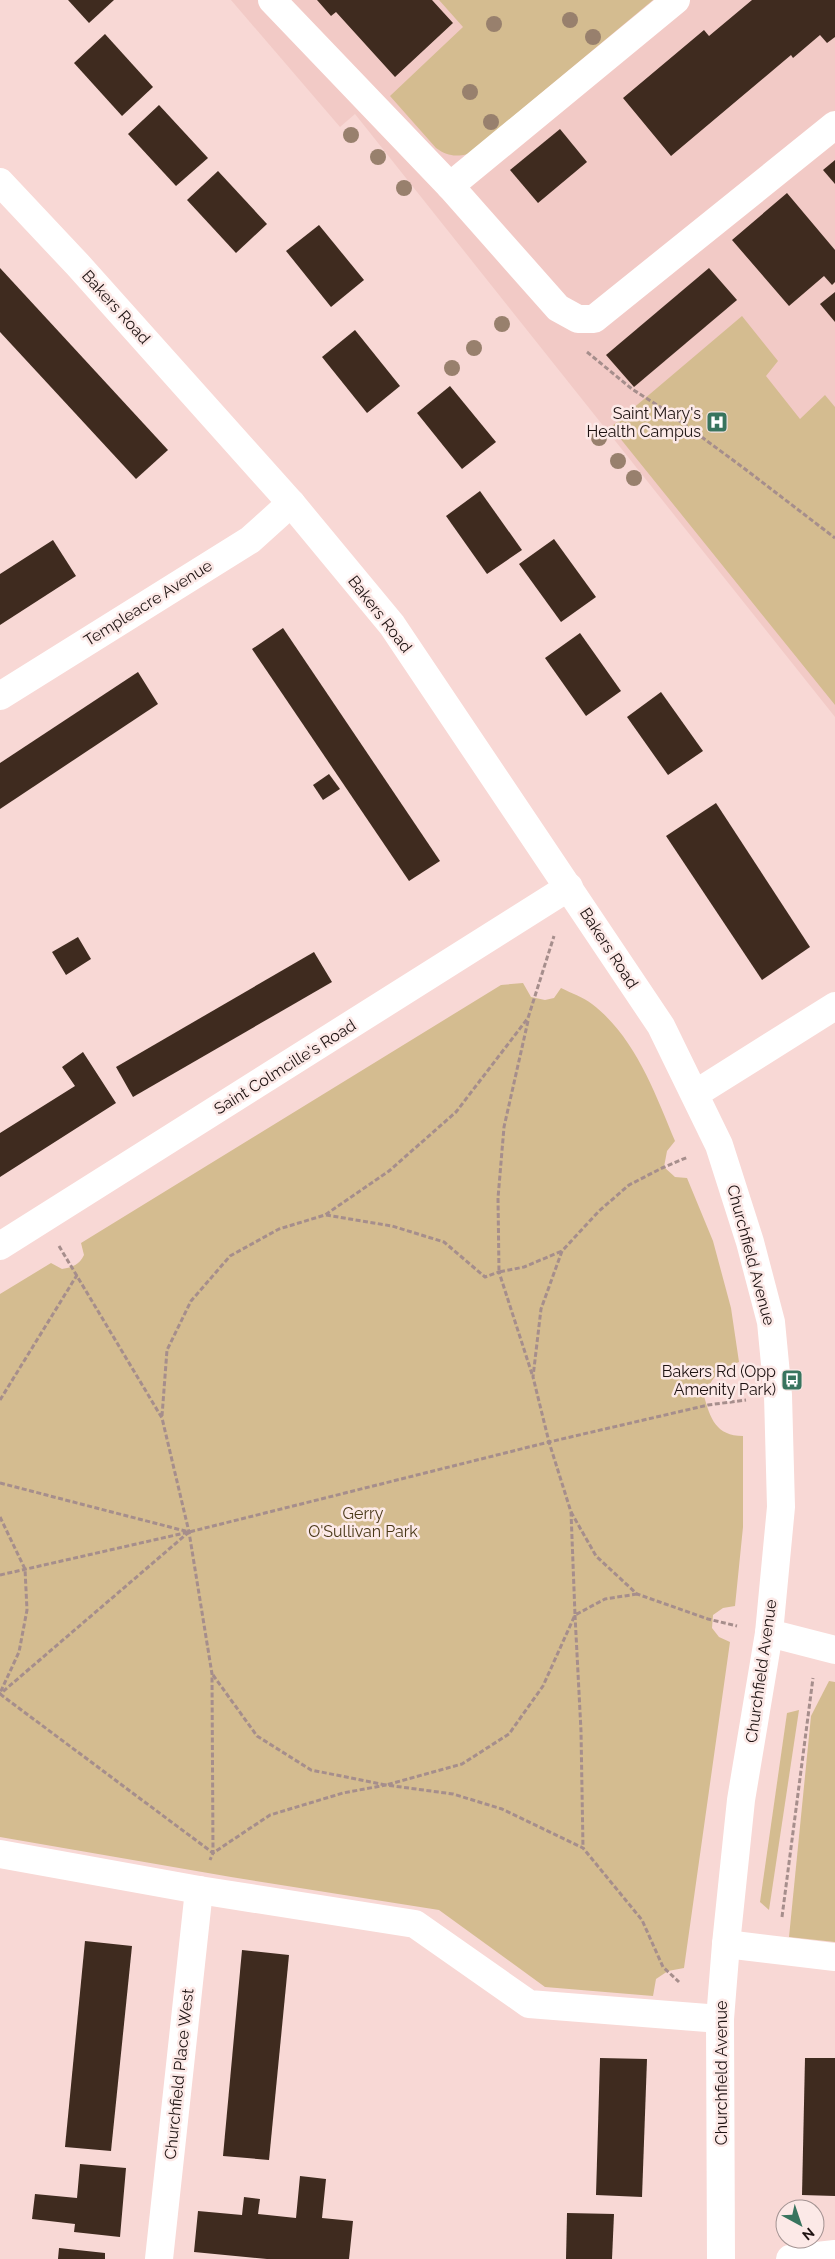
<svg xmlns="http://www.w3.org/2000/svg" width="835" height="2259" font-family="Raleway,sans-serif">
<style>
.built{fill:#f2cac6}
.green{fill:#d4bc90}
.building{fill:#3f2b1f}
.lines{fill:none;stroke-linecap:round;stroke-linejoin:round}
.path{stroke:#a68e8c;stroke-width:3;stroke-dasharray:5 2.5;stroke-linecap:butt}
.minor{stroke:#fff;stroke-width:28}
.tree{fill:#98806d}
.labels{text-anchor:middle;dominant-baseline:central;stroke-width:5;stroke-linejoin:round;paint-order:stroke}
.street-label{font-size:16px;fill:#1e1312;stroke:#fce9e7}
.poi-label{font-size:16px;fill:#1e1312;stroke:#fce9e7;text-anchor:end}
.park-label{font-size:16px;fill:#493818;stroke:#fce9e7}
</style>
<rect width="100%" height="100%" fill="#f8d8d5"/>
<path class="built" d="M231 0H835V717L355 114 340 127Z"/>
<g class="green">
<path d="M439 0H653L468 154C455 157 447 156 436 148L390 96 463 27Z"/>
<path d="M742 316 778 361 766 376 800 419 825 395 835 407V705L611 427Z"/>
<path d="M523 983 531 997 545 1000 554 998 561 988C571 993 583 997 592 1004 635 1037 655 1093 675 1141L667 1151 664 1167 675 1177 687 1178 713 1241 731 1308 739 1362C718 1370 713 1376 704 1396 710 1418 716 1436 743 1436V1527L735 1606 723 1608 713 1615 712 1628 719 1637 730 1642 684 1968 668 1971 656 1979 653 1996 545 1987 439 1910 231 1877 0 1837V1294L51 1263 62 1269C73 1267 79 1265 84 1255L81 1243 501 985Z"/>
<path d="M829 1681 835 1682V1942L789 1937 811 1716Z"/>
<path d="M799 1710 769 1910 760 1902 787 1713Z"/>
</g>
<g class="building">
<path d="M68 0H114L89 23Z"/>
<path d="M317 0H432L453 23 395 77 336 12 331 16Z"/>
<path d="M752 0H835V37L827 43 820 35 793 58 791 55 671 156 623 98 704 30 709 36Z"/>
<path d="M105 34 153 87 122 116 74 63Z"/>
<path d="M159 105 208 158 176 186 128 134Z"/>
<path d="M560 129 587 162 538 203 510 170Z"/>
<path d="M835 160V184L823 170Z"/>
<path d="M218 171 267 224 236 253 187 200Z"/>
<path d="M787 193 835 250V282L832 285 824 276 789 306 732 240Z"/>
<path d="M319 225 364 280 331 307 286 251Z"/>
<path d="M0 268 168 450 136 479 0 332Z"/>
<path d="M709 268 737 300 634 387 606 355Z"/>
<path d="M835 292V322L820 304Z"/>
<path d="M355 330 400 386 367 413 322 357Z"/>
<path d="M450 386 496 442 462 469 417 413Z"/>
<path d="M480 491 522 550 487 574 446 516Z"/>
<path d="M554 539 596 597 561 622 519 564Z"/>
<path d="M53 540 76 576 0 625V574Z"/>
<path d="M283 628 440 861 409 881 252 649Z"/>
<path d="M580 633 621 691 586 716 545 658Z"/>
<path d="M138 672 158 704 0 809V763Z"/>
<path d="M661 692 703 751 668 775 627 717Z"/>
<path d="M329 774 340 789 323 800 313 785Z"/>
<path d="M716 803 810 947 762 980 666 836Z"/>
<path d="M78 937 91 959 66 975 52 952Z"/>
<path d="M314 952 332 982 133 1097 116 1067Z"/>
<path d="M83 1052 116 1103 0 1177V1133L75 1086 62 1067Z"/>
<path d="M85 1941 132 1946 111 2151 65 2147Z"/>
<path d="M242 1950 289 1955 269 2160 223 2156Z"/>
<path d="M600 2058 647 2059 642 2197 596 2195Z"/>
<path d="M805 2058H835V2196L802 2195Z"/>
<path d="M80 2164 126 2168 120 2237 74 2232 75 2224 32 2219 35 2194 77 2198Z"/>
<path d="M300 2176 326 2179 322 2218 353 2221 349 2259H267L194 2252 198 2211 242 2215 244 2197 260 2199 258 2214 296 2218Z"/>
<path d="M567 2213 614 2214 612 2259H566Z"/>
<path d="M59 2248 105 2253V2259H58Z"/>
</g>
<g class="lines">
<g class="path">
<path d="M587 352 632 389 665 410 745 469 835 538"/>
<path d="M528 1021 504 1127 498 1198 499 1272 524 1267 562 1251"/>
<path d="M326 1215 392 1226 444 1242 485 1277 499 1272 532 1374"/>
<path d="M59 1246 162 1418 189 1532 212 1674 213 1853 210 1860"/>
<path d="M0 1400 77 1275"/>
<path d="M162 1416 167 1350 191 1301 230 1256 279 1229 325 1215 389 1171 456 1112 528 1018 554 936"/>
<path d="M0 1483 189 1532 0 1694"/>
<path d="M571 1512 596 1556 637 1594 708 1619 737 1626"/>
<path d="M0 1517 25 1569 27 1610 19 1652 0 1693"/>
<path d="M0 1575 189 1532 549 1442 708 1405 746 1400"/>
<path d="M637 1594 605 1599 575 1615 571 1512 549 1442 533 1377 541 1309 562 1251 599 1211 629 1185 662 1168 688 1157"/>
<path d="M575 1615 581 1731 583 1848"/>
<path d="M213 1675 257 1736 311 1770 386 1785 462 1764 509 1734 543 1686 575 1615"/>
<path d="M0 1694 213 1853 270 1815 343 1793 386 1785 453 1794 502 1809 583 1848 642 1920 663 1967 679 1982"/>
<path d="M782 1917 813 1678"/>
</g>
<g class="minor">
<path d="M272 0 450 186 558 308 578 319H594L835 125"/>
<path d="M0 182 78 265 291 503 392 625 661 1026 719 1145 750 1242 771 1322 778 1395 781 1507 769 1633 741 1800 726 1944 720 2019 721 2259"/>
<path d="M450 186 676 0"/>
<path d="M0 696 250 540 291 503"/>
<path d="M695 1094 835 1006"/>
<path d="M0 1246 569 887"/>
<path d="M769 1633 835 1650"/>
<path d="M0 1854 199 1890 415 1924 529 2004 720 2019"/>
<path d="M726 1944 835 1957"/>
<path d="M159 2259 199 1890"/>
<path d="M790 2259 835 2254"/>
</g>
</g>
<g class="tree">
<circle cx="570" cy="20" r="8"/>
<circle cx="494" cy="24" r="8"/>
<circle cx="593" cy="37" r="8"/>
<circle cx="470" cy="92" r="8"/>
<circle cx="491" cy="122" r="8"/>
<circle cx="351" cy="135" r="8"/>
<circle cx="378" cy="157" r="8"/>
<circle cx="404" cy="188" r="8"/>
<circle cx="502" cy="324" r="8"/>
<circle cx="474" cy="348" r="8"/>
<circle cx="452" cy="368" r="8"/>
<circle cx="599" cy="438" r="8"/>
<circle cx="618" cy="461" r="8"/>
<circle cx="634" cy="478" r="8"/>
</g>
<defs>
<g id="hospital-square" transform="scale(1.125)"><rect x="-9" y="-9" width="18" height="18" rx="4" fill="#38745e" stroke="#fce9e7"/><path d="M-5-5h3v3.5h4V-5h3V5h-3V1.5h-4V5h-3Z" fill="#fff"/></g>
<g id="bus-square" transform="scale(1.125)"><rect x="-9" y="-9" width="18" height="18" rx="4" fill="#38745e" stroke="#fce9e7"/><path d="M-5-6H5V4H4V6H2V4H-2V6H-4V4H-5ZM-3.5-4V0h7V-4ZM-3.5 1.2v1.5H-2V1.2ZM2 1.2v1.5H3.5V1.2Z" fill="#fff"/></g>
</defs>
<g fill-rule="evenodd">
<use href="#hospital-square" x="717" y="422"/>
<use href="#bus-square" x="792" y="1380"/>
</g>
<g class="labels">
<g class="street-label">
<text transform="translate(116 307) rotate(48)">Bakers Road</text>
<text transform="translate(148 603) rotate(-32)">Templeacre Avenue</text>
<text transform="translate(380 614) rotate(52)">Bakers Road</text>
<text transform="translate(609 948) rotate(57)">Bakers Road</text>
<text transform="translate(285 1067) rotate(-32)">Saint Colmcille's Road</text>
<text transform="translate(751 1255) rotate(75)">Churchfield Avenue</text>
<text transform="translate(761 1671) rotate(-82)">Churchfield Avenue</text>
<text transform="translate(721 2073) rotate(-90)">Churchfield Avenue</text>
<text transform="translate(179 2074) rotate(-84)">Churchfield Place West</text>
</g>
<g class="poi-label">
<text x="701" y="413">Saint Mary's<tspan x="701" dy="18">Health Campus</tspan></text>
<text x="776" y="1371">Bakers Rd (Opp<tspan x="776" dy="18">Amenity Park)</tspan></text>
</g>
<g class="park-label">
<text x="363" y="1513">Gerry<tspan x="363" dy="18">O'Sullivan Park</tspan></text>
</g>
</g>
<g transform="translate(800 2224) rotate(140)"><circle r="24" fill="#fce9e7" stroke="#a39392"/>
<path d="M0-4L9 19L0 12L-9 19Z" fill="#38745e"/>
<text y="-8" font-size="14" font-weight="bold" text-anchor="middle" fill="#1e1312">N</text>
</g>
</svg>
